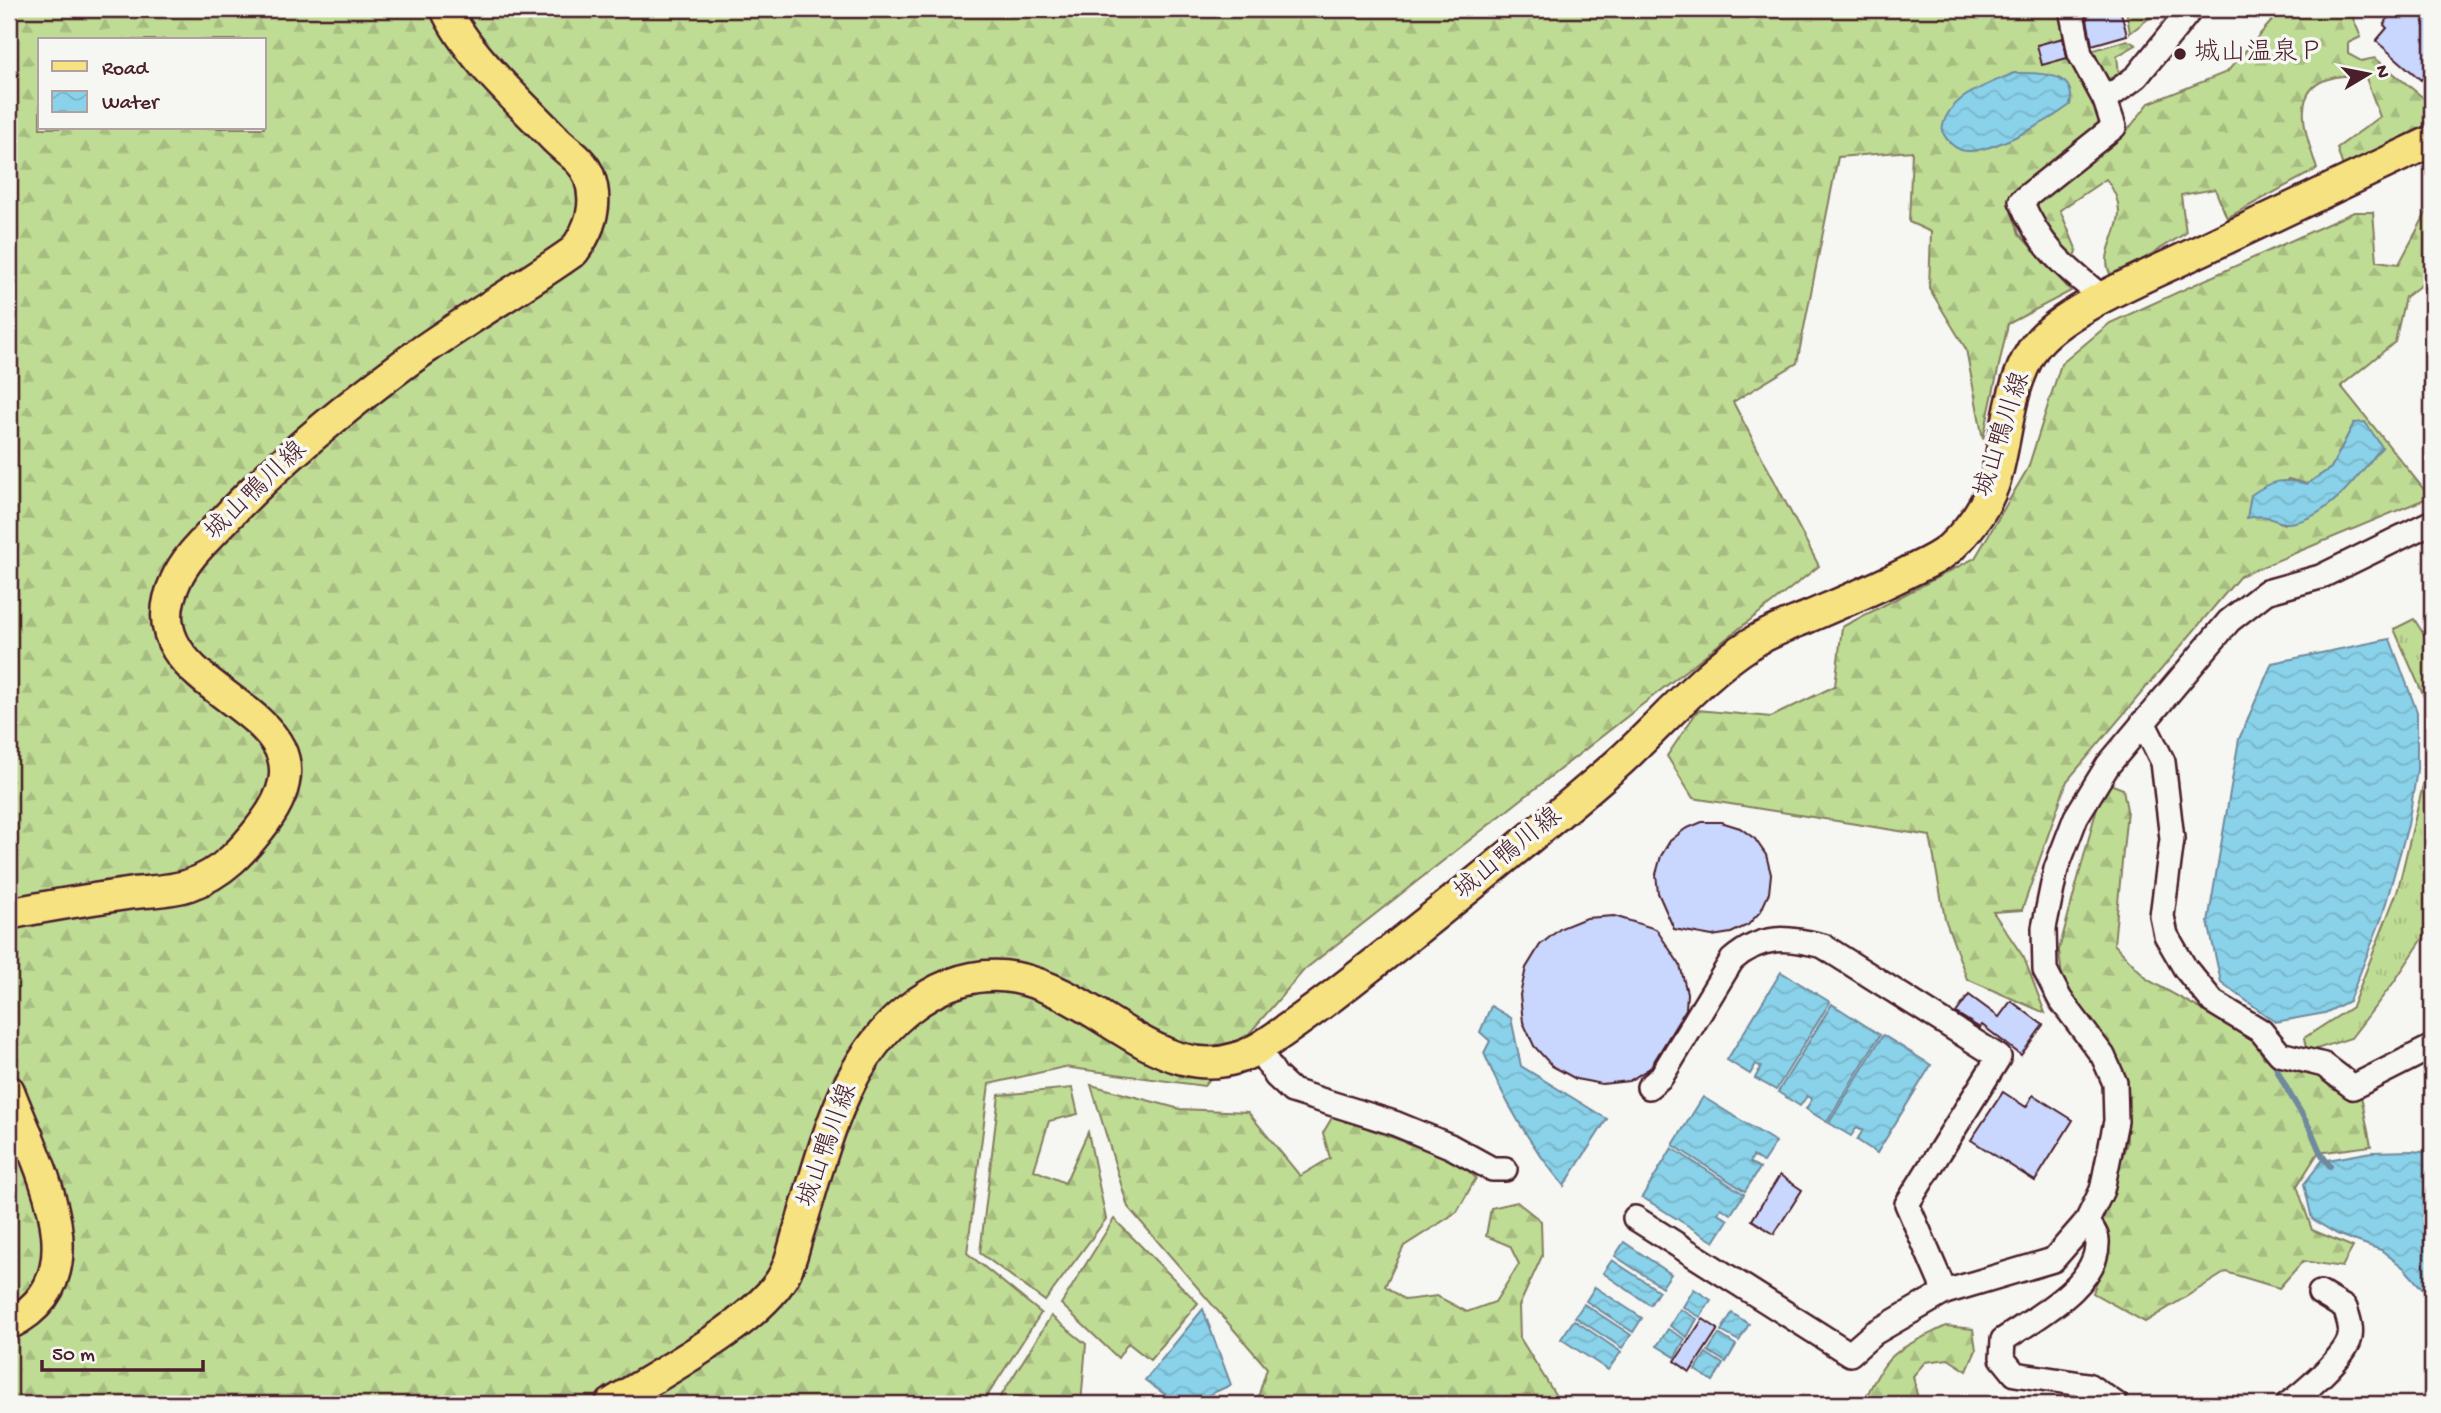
<svg xmlns="http://www.w3.org/2000/svg" width="2441" height="1413" font-family="'Gochi Hand','Klee One',sans-serif">
<style>
.grass{fill:url(#grass-tufts);stroke:#847e60;stroke-width:2}
.forest{fill:url(#forest-firs);stroke:#847e60;stroke-width:2;fill-rule:evenodd}
.water{fill:url(#water-waves);stroke:#708a9d;stroke-width:2}
.lines{fill:none;stroke-linecap:round;stroke-linejoin:round}
.stream{stroke:#708a9d;stroke-width:6}
.building{fill:#c9d6fd;stroke:#4a1f2b;stroke-width:2}
.minor-casing{stroke:#4a1f2b;stroke-width:28}
.major-casing{stroke:#4a1f2b;stroke-width:35}
.minor{stroke:#f6f6f2;stroke-width:23}
.major{stroke:#f7e281;stroke-width:30}
.poi-dot{fill:#4a1f2b;stroke:#f6f6f2;stroke-width:2.5}
.labels{text-anchor:middle;dominant-baseline:central;stroke-width:7;stroke-linejoin:round;paint-order:stroke}
.poi-label{font-size:26px;fill:#4a1f2b;stroke:#f6f6f2;text-anchor:start}
.street-label{font-size:26px;fill:#4a1f2b;stroke:#f6f6f2}
</style>
<defs>
<pattern id="grass-tufts" width="24" height="20" patternUnits="userSpaceOnUse" patternTransform="scale(1.75)"><rect width="24" height="20" fill="#bfdc94"/><path d="M3 7l-1-3M5 7V3M7 7l1-3M15 17l-1-3M17 17v-4M19 17l1-3" fill="none" stroke="#a6bc80"/></pattern>
<pattern id="forest-firs" width="22" height="20" patternUnits="userSpaceOnUse" patternTransform="scale(1.75)"><rect width="22" height="20" fill="#bfdc94"/><path d="M5 1l3.5 6h-7zM16 11l3.5 6h-7z" fill="#a6bc80"/></pattern>
<pattern id="water-waves" width="16" height="10" patternUnits="userSpaceOnUse" patternTransform="scale(1.75)"><rect width="16" height="10" fill="#89d2e9"/><path d="M0 5q4-4 8 0t8 0" fill="none" stroke="#78b4c8"/></pattern>
</defs>
<rect width="100%" height="100%" fill="#f6f6f2"/>
<filter id="ink" filterUnits="userSpaceOnUse"><feTurbulence type="fractalNoise" baseFrequency=".0143" numOctaves="2"/><feDisplacementMap in="SourceGraphic" scale="14" xChannelSelector="R" yChannelSelector="G"/><feConvolveMatrix kernelMatrix="1 2 1 2 8 2 1 2 1" color-interpolation-filters="sRGB"/></filter>
<g filter="url(#ink)">
<path class="grass" d="M2414 619 2432 647V925L2394 982 2351 1038 2307 1052 2304 1038 2352 1007 2398 889 2432 748 2428 706 2394 629Z"/>
<g class="forest">
<path d="M9 9H2080L2078 55 2127 40 2136 45 2117 56 2119 74 2091 88 2105 123 2009 200 2019 234 2071 291 2008 324 1983 439 1966 349 1929 288 1931 232 1909 222 1912 151 1838 157 1797 363 1733 402 1819 566 1304 970 1204 1086 1064 1067 989 1084 967 1253 1041 1313 982 1404H9ZM40 40H264V128H40Z"/>
<path d="M2126 9H2161L2130 33Z"/>
<path d="M2268 9H2349L2361 37 2348 43V54L2361 61 2375 58 2432 105V122L2343 167 2337 148 2380 117 2365 75C2355 76 2342 75 2332 78 2286 88 2308 140 2317 169L2227 218 2215 189 2181 195 2186 233 2112 278C2092 244 2141 225 2106 179L2060 210 2077 251 2073 262 2044 231 2033 202 2123 136 2149 103 2227 72 2276 16Z"/>
<path d="M2432 202V277L2405 297 2395 342 2341 386 2430 497 2240 576 2067 781 2022 910 1993 912 2024 958 2045 1013 1967 979 1945 919 1930 836 1693 798 1667 756 1698 710 1771 717 1835 686 1842 627 1975 558 2028 468 2061 364 2110 323 2354 212H2373L2377 261 2399 264ZM2354 423 2382 447 2335 498 2284 524 2265 514 2288 479 2307 484 2331 468Z"/>
<path d="M2110 784 2123 789 2127 810 2114 944 2148 980 2253 1038 2264 1058 2316 1070 2331 1088 2361 1096 2371 1146 2318 1153 2297 1186 2312 1230 2353 1247 2342 1267 2303 1261 2279 1288 2226 1272 2145 1322 2093 1293 2108 1247 2102 1219 2127 1142 2126 1078 2063 987 2059 950 2100 796Z"/>
<path d="M1091 1085 1180 1109 1248 1112 1300 1176 1330 1158 1323 1133 1333 1116 1458 1161 1476 1178 1457 1212 1404 1246 1385 1286 1405 1300 1437 1296 1467 1312 1495 1302 1519 1264 1510 1246 1486 1236 1491 1208 1517 1202 1541 1221 1542 1256 1519 1306 1520 1338 1561 1404H1256L1267 1368 1128 1207Z"/>
<path d="M1072 1088 1078 1114 1049 1121 1034 1170 1065 1183 1088 1132 1106 1219 1045 1301 980 1253 999 1095Z"/>
<path d="M1114 1219 1198 1303 1150 1360 1128 1343 1118 1358 1061 1304Z"/>
<path d="M1051 1316 1086 1344 1081 1404H996Z"/>
<path d="M1946 1326 1973 1329 1976 1350 1967 1371 1948 1359 1925 1362 1913 1376 1919 1404H1863C1887 1351 1895 1351 1946 1326Z"/>
</g>
<g class="water">
<path d="M2014 73C2037 73 2078 71 2070 105 2050 120 1987 157 1961 150 1952 147 1946 139 1942 131 1946 96 1986 86 2014 73Z"/>
<path d="M2365 422 2382 447C2358 475 2327 521 2288 523 2271 524 2273 512 2247 518L2251 495C2272 480 2283 478 2307 484L2331 468 2354 423Z"/>
<path d="M2390 639 2417 712V770L2408 825 2382 917 2349 1001 2325 1013 2275 1022 2221 982 2208 922 2239 739 2272 663Z"/>
<path d="M1781 972 1830 1002 1776 1090 1755 1078 1761 1067 1756 1064 1750 1074 1727 1060Z"/>
<path d="M1832 1004 1880 1035 1827 1122 1806 1109 1812 1099 1807 1096 1800 1106 1778 1092Z"/>
<path d="M1491 1006 1511 1018 1521 1066 1607 1119 1564 1186C1530 1145 1505 1103 1484 1053L1490 1041 1480 1032Z"/>
<path d="M1883 1035 1931 1065 1877 1153 1857 1140 1863 1130 1857 1127 1851 1136 1829 1123Z"/>
<path d="M1703 1097 1776 1142 1763 1162 1753 1156 1750 1162 1760 1168 1745 1191 1673 1145Z"/>
<path d="M1672 1148 1744 1194 1731 1214 1721 1208 1718 1213 1728 1220 1714 1242 1642 1197Z"/>
<path d="M2411 1151 2432 1153V1300L2404 1268 2381 1250 2337 1234 2312 1219 2304 1184 2322 1161 2372 1152Z"/>
<path d="M1624 1242 1671 1274 1662 1287 1615 1256Z"/>
<path d="M1612 1260 1659 1291 1650 1305 1603 1273Z"/>
<path d="M1595 1287 1642 1318 1633 1332 1586 1301Z"/>
<path d="M1694 1289 1711 1300 1700 1317 1683 1307Z"/>
<path d="M1584 1304 1631 1335 1622 1348 1575 1317Z"/>
<path d="M1203 1309 1231 1385C1184 1405 1187 1412 1145 1380Z"/>
<path d="M1680 1309 1697 1319 1687 1337 1670 1326Z"/>
<path d="M1732 1313 1749 1324 1739 1341 1721 1331Z"/>
<path d="M1574 1320 1621 1352 1608 1370 1561 1339Z"/>
<path d="M1668 1329 1685 1339 1675 1357 1657 1346Z"/>
<path d="M1719 1334 1736 1345 1726 1362 1708 1351Z"/>
<path d="M1706 1353 1723 1364 1713 1381 1695 1370Z"/>
</g>
<g class="lines">
<path class="stream" d="M2276 1067C2285 1089 2298 1106 2309 1127 2318 1144 2316 1149 2330 1166"/>
</g>
<g class="building">
<path d="M2085 9H2120L2127 35 2092 45Z"/>
<path d="M2393 9H2432V67L2421 80 2376 41 2387 28 2384 25Z"/>
<path d="M2063 38 2067 58 2042 65 2037 45Z"/>
<path d="M1702 822H1721L1740 828 1755 839 1766 855 1771 874 1769 893 1761 911 1748 925 1731 933 1712 936 1674 929 1658 893 1656 874 1661 856 1670 841 1685 829Z"/>
<path d="M1614 916 1656 929 1680 965 1687 993 1686 1009 1650 1068 1629 1081 1602 1084 1576 1079 1552 1066 1534 1046 1523 1022 1520 995 1526 968 1540 945 1561 928 1586 918Z"/>
<path d="M1969 995 1999 1017 2011 1001 2043 1025 2021 1055 1982 1025 1980 1028 1956 1013Z"/>
<path d="M2003 1092 2026 1107 2033 1095 2073 1120 2035 1181 1971 1140Z"/>
<path d="M1780 1175 1802 1190 1774 1234 1752 1220Z"/>
<path d="M1703 1319 1718 1329 1690 1372 1675 1361Z"/>
</g>
<g class="lines">
<g class="minor-casing">
<g id="minor">
<path d="M2071 9 2080 54 2105 100 2114 127 2021 201C2041 249 2064 266 2103 298"/>
<path d="M2105 100 2137 76 2191 9"/>
<path d="M2143 722 2163 762 2172 839 2162 916 2166 935 2185 968 2213 1002 2261 1031 2280 1054 2324 1065 2353 1087 2432 1047"/>
<path d="M1258 1048 1276 1076 1292 1091 1394 1123 1450 1146 1492 1169H1505"/>
<path d="M1649 1087 1661 1077 1732 960C1762 934 1787 937 1823 946L1999 1057 1907 1204 1945 1292"/>
<path d="M1635 1218 1850 1354 1874 1333 1945 1292 2053 1260 2087 1221 2102 1190 2116 1121 2115 1083 2103 1056 2060 999 2045 970 2044 928 2056 869 2076 817 2108 765 2229 621 2266 592 2320 577 2432 522"/>
<path d="M2087 1221C2090 1226 2097 1234 2097 1240 2100 1285 2034 1318 2003 1340L2002 1358 2015 1374 2088 1385 2116 1404"/>
<path d="M2288 1404C2305 1392 2337 1363 2347 1345 2354 1333 2349 1320 2345 1308L2320 1293"/>
</g>
</g>
<g class="major-casing">
<g id="major">
<path d="M9 914C50 905 92 899 134 893 152 891 172 891 189 885 222 874 244 850 264 823 355 701 119 700 176 580 187 555 210 536 228 516 281 460 342 410 404 364 458 324 519 290 574 251 591 228 599 204 589 176 583 160 568 152 556 140 521 103 466 54 446 9"/>
<path d="M9 1091C35 1161 104 1277 9 1324"/>
<path d="M611 1404C657 1375 762 1320 785 1273 792 1259 795 1242 800 1227 824 1151 841 1064 906 1011 1057 890 1139 1125 1262 1046 1314 1012 1361 974 1409 936 1479 880 1548 824 1616 765 1662 724 1700 676 1752 643 1769 632 1789 625 1808 617 1841 603 1875 589 1908 572 1922 565 1938 559 1950 548 1970 529 1988 504 1996 477 2008 434 2008 388 2033 349 2057 312 2148 276 2189 256 2270 217 2351 179 2432 141"/>
</g>
</g>
<use href="#minor" class="minor"/>
<use href="#major" class="major"/>
</g>
</g>
<circle class="poi-dot" cx="2180" cy="54" r="7"/>
<g class="labels">
<g class="poi-label">
<text x="2194" y="54">城山温泉Ｐ</text>
</g>
<g class="street-label">
<text transform="translate(2004 435) rotate(-72)">城山鴨川線</text>
<text transform="translate(257 492) rotate(-44)">城山鴨川線</text>
<text transform="translate(1509 855) rotate(-39)">城山鴨川線</text>
<text transform="translate(829 1146) rotate(-70)">城山鴨川線</text>
</g>
</g>
<rect width="2441" height="1413" fill="none" stroke="#f6f6f2" stroke-width="35"/>
<rect x="18" y="18" width="2406" height="1378" fill="none" stroke="#4a1f2b" stroke-width="2.5" filter="url(#ink)"/>
<rect x="38" y="38" width="228" height="91" fill="#f6f6f2" stroke="#b1a0a2" stroke-width="2"/>
<rect x="52" y="61" width="35" height="10" fill="#f7e281" stroke="#b1a0a2" stroke-width="2"/>
<text x="102" y="74" font-size="21" fill="#4a1f2b">Road</text>
<rect x="52" y="91" width="35" height="21" fill="url(#water-waves)" stroke="#b1a0a2" stroke-width="2"/>
<text x="102" y="108" font-size="21" fill="#4a1f2b">Water</text>
<g transform="translate(2368 74) rotate(80)" stroke="#f6f6f2" stroke-width="5" paint-order="stroke">
<path d="M0-5L12 26L0 18L-12 26Z" fill="#4a1f2b"/>
<text y="-10" font-size="19" font-weight="bold" text-anchor="middle" fill="#4a1f2b">N</text>
</g>
<path d="M42 1360v10h161v-10" fill="none" stroke="#4a1f2b" stroke-width="3.5"/>
<text x="52" y="1360" font-size="21" fill="#4a1f2b" stroke="#f6f6f2" stroke-width="5" paint-order="stroke">50 m</text>
</svg>
